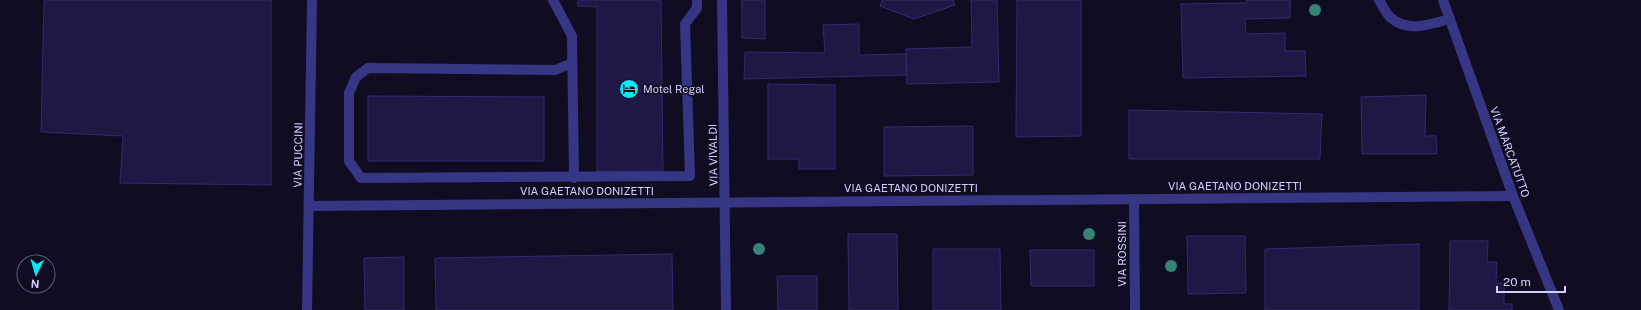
<svg xmlns="http://www.w3.org/2000/svg" width="1641" height="310" font-family="'Public Sans',sans-serif">
<style>
.building{fill:#1f1844;stroke:#352971}
.lines{fill:none;stroke-linecap:round;stroke-linejoin:round}
.service{stroke:#363684;stroke-width:10}
.minor{stroke:#363684;stroke-width:10}
.tertiary{stroke:#363684;stroke-width:10}
.tree{fill:#378376}
.labels{text-anchor:middle;dominant-baseline:central;stroke-width:3;stroke-linejoin:round;paint-order:stroke}
.poi-label{font-size:11px;fill:#d2cfff;stroke:#100d23;text-anchor:start}
.street-label{font-size:11px;fill:#d2cfff;stroke:#100d23}
</style>
<rect width="100%" height="100%" fill="#100d23"/>
<g class="building">
<path d="M44 0H271V185L120 183 123 136 41 132Z"/>
<path d="M578 0H661L663 171 597 172V7L578 6Z"/>
<path d="M742 0H765V39L742 38Z"/>
<path d="M882 0H953L955 5 914 19 880 6Z"/>
<path d="M971 0H997L999 82 907 84 906 49 972 47Z"/>
<path d="M1017 0H1081V136L1016 137Z"/>
<path d="M1246 0H1290V18L1245 19 1246 34 1285 33V51H1305L1306 76 1183 78 1181 4 1246 3Z"/>
<path d="M859 24V55L906 54V75L744 79 745 52 825 53 823 25Z"/>
<path d="M768 84 835 85V169H799V159H768Z"/>
<path d="M1426 95 1425 136H1436L1437 154H1362L1361 97Z"/>
<path d="M368 96 544 97V161H368Z"/>
<path d="M1129 110 1322 114 1320 159H1129Z"/>
<path d="M973 126V175L884 176V127Z"/>
<path d="M848 234H897L898 310H849Z"/>
<path d="M1187 236H1245L1246 293 1188 294Z"/>
<path d="M1450 241H1488L1487 262H1497L1496 283H1504V304H1512V310H1449Z"/>
<path d="M1419 244V310H1265V249Z"/>
<path d="M933 249H1000L1001 310H933Z"/>
<path d="M1030 250H1094V286H1031Z"/>
<path d="M672 254 673 310H436L435 258Z"/>
<path d="M404 257V310H365L364 258Z"/>
<path d="M777 276H817V310H778Z"/>
</g>
<g class="lines">
<g class="service">
<path d="M553 0 572 36 574 178"/>
<path d="M572 63 555 70 368 68 356 77 349 93V161L361 178 690 176 685 24 697 8V0"/>
</g>
<g class="minor">
<path d="M722 0 726 310"/>
<path d="M1379 0C1382 5 1386 14 1391 18 1409 33 1430 24 1450 19"/>
<path d="M1134 199 1135 310"/>
<path d="M309 206 1513 196"/>
<path d="M307 310 312 0"/>
</g>
<path class="tertiary" d="M1443 0 1513 196 1559 310"/>
</g>
<g class="tree">
<circle cx="1315" cy="10" r="6"/>
<circle cx="1089" cy="234" r="6"/>
<circle cx="759" cy="249" r="6"/>
<circle cx="1171" cy="266" r="6"/>
</g>
<defs>
<g id="hotel-disc" transform="scale(1)"><circle r="9.5" fill="#00ebfa" stroke="#100d23"/><path d="M-6-4.5h1.5V1H6V5H4.5V3h-9V5H-6ZM-4 0a1.8 1.8 0 1 1 3.6 0ZM.5 0V-2.5h3Q6-2.5 6 0Z" fill="#111"/></g>
</defs>
<g fill-rule="evenodd">
<use href="#hotel-disc" x="629" y="89"/>
</g>
<g class="labels">
<g class="poi-label">
<text x="643" y="89">Motel Regal</text>
</g>
<g class="street-label">
<text transform="translate(1510 152) rotate(70)">VIA MARCATUTTO</text>
<text transform="translate(298 155) rotate(-89)">VIA PUCCINI</text>
<text transform="translate(713 155) rotate(-91)">VIA VIVALDI</text>
<text x="1235" y="186">VIA GAETANO DONIZETTI</text>
<text x="911" y="188">VIA GAETANO DONIZETTI</text>
<text x="587" y="191">VIA GAETANO DONIZETTI</text>
<text transform="translate(1122 254) rotate(-90)">VIA ROSSINI</text>
</g>
</g>
<g transform="translate(36 274) rotate(185)"><circle r="19" fill="#100d23" stroke="#5e5b7b"/>
<path d="M0-3L7 15L0 10L-7 15Z" fill="#00ebfa"/>
<text y="-6" font-size="11" font-weight="bold" text-anchor="middle" fill="#d2cfff">N</text>
</g>
<path d="M1497 286v6h68v-6" fill="none" stroke="#d2cfff" stroke-width="2"/>
<text x="1503" y="286" font-size="12" fill="#d2cfff" stroke="#100d23" stroke-width="3" paint-order="stroke">20 m</text>
</svg>
